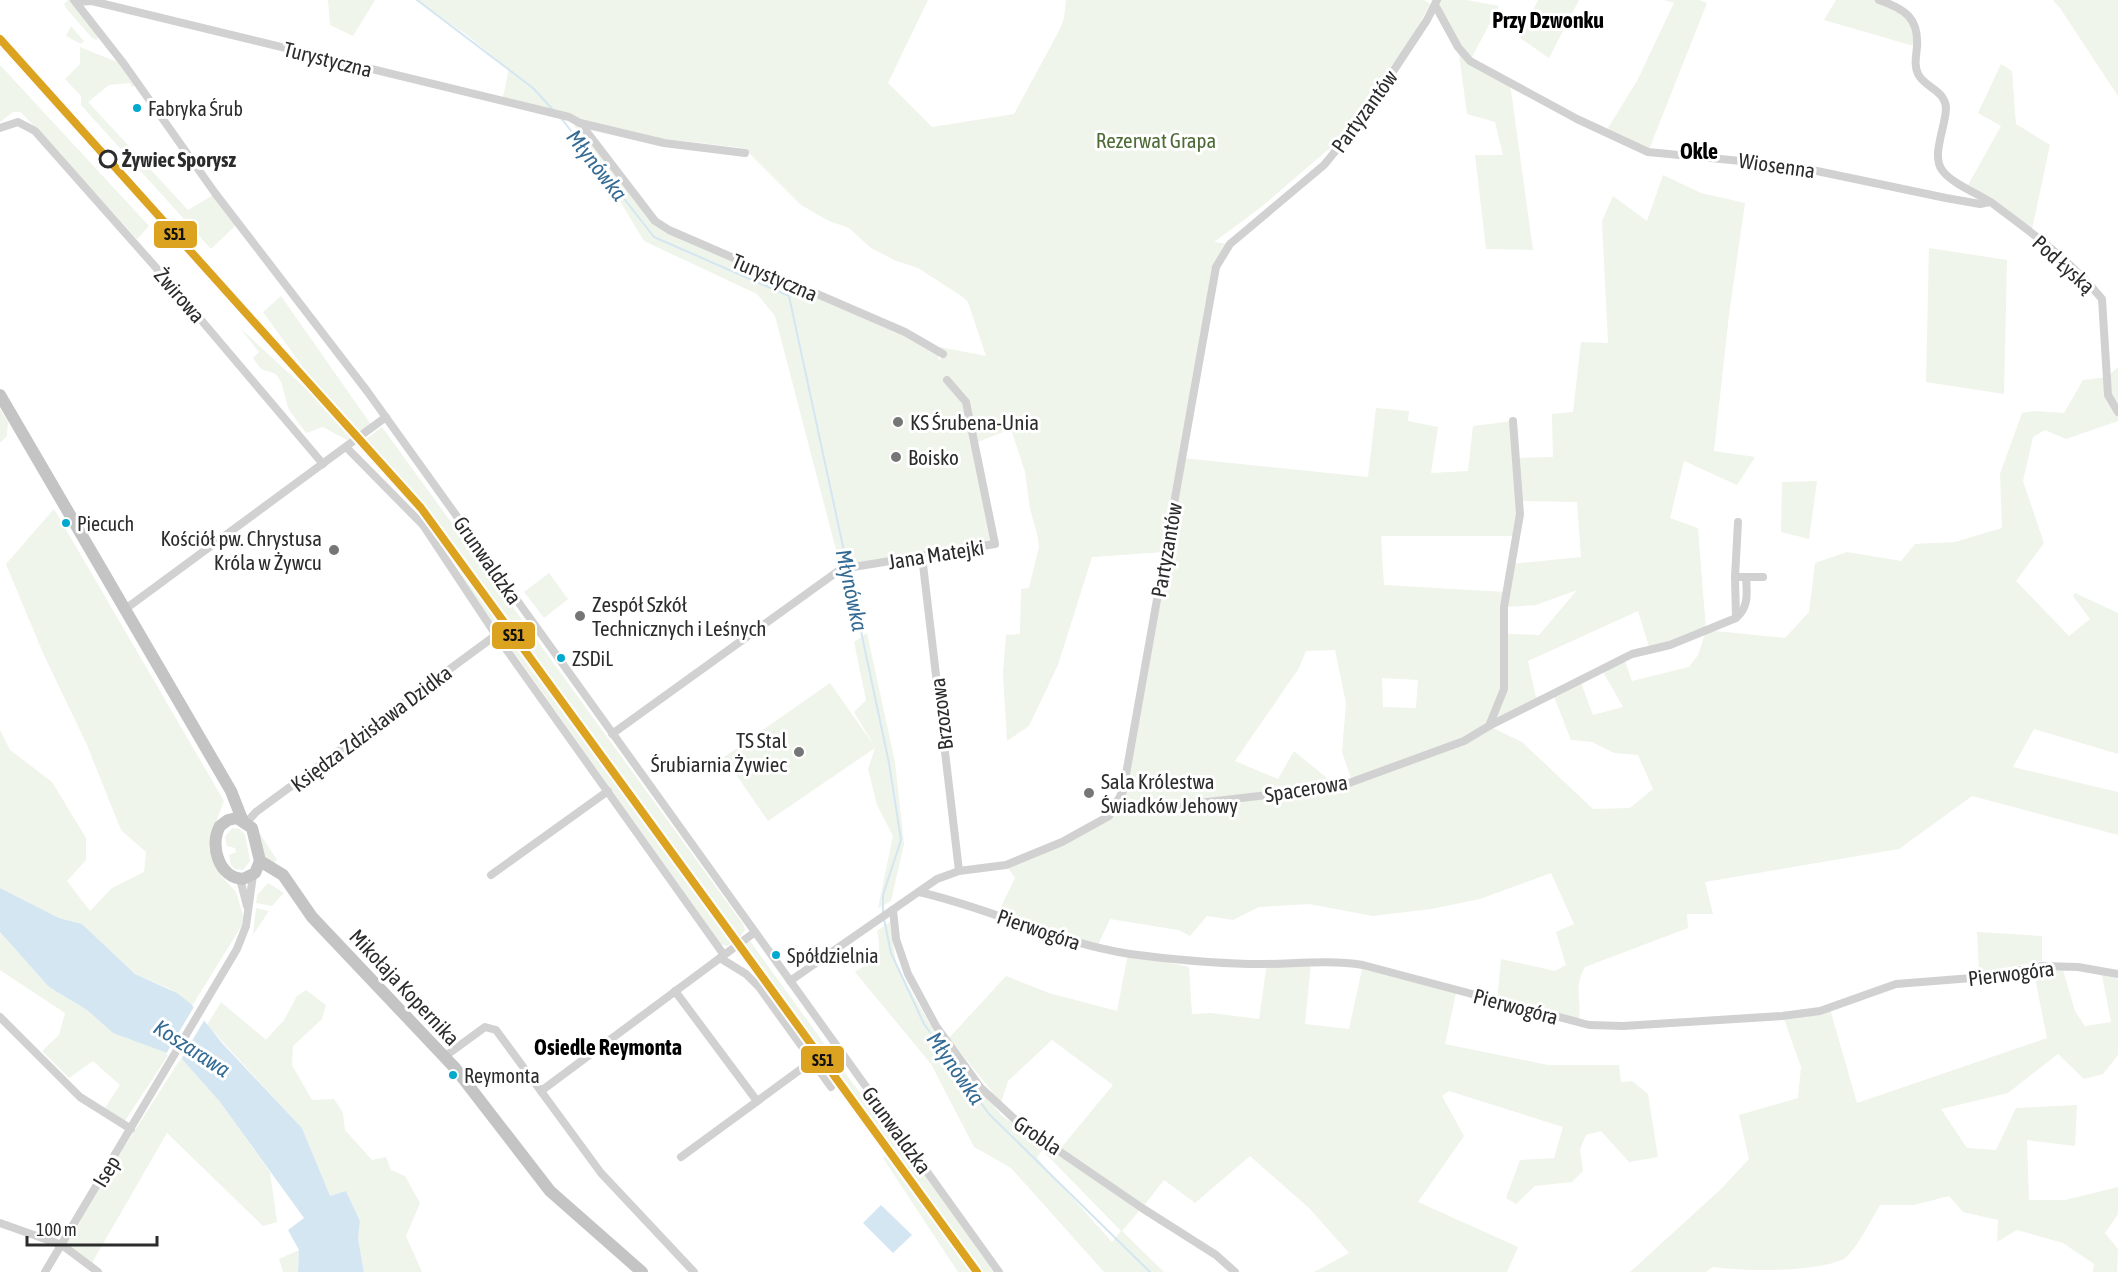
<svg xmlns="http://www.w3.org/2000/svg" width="2118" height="1272" font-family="'Asap Condensed',sans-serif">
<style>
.green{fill:#eff5ea;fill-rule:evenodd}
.water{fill:#d4e6f2}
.pier{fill:#fff}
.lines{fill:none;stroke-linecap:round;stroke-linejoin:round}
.stream{stroke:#d4e6f2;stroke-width:2}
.minor{stroke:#d1d1d1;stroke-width:8}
.primary{stroke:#c4c4c4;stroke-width:12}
.rail-1-casing{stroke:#fff;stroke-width:12}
.rail-1{stroke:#dca321;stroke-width:8}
.bus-dot{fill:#00a9ce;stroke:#fff;stroke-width:2}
.stop-dot{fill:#fff;stroke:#2c2c2c;stroke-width:3}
.poi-dot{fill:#767676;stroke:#fff;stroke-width:2}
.labels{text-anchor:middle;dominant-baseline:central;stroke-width:6;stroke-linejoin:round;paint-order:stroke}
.bus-label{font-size:20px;fill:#2c2c2c;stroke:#fff;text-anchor:start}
.street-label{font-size:21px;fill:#2c2c2c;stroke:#fff}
.park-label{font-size:21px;fill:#4d6b36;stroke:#fff}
.stop-label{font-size:21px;font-weight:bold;fill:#2c2c2c;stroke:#fff;text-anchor:start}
.poi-label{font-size:21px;fill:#2c2c2c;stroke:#fff;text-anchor:start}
.neighbourhood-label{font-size:22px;font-weight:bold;fill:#000;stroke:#fff}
.water-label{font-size:22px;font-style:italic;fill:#346b94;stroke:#fff}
.line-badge{stroke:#fff;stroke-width:2}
.pale-badge-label{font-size:16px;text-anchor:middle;font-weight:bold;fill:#111}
</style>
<rect width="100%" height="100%" fill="#fff"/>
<g class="green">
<path d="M68 0H71L98 36 97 40 92 38 66 8 64 4Z"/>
<path d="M328 0H375L353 36 330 25Z"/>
<path d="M417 0H928L888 83 932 127 1014 114 1060 29 1064 18 1066 0H1424L1430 4 1411 40 1330 148 1260 208 1214 242 1230 244 1216 268 1182 458 1368 477 1376 408 1409 411 1408 421 1438 427 1431 473 1468 471 1473 426 1513 421 1516 458 1553 457 1552 414 1573 412 1581 342 1608 343 1602 221 1613 196 1647 221 1663 175 1701 193 1745 203 1729 315 1714 451 1755 457 1737 485 1684 461 1670 518 1698 528 1706 630 1785 638 1809 612 1815 563 1847 552 1901 561 1915 544 1955 542 2002 528 2000 474 2022 413 2034 411 2064 413 2083 380 2107 377 2118 367V421L2066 439 2045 430 2033 437 2023 481 2044 543 2016 581 2069 636 2090 619 2073 596 2075 593 2118 613V754L2034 729 2013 767 2118 792V835L1972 796 1899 849 1705 882 1713 914H1687L1688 928 1585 967C1573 989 1582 998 1579 1019L1497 1001 1501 959 1555 971 1566 965 1556 932 1574 924 1551 873 1480 899 1431 909 1373 916 1309 904 1259 907 1233 920 1207 916 1190 936 1178 930 1110 919 1097 947 997 915 1015 878 1006 865 1109 816 1123 791 1165 552 1092 557 1058 665 1029 726 1007 741 1003 673 1006 635 1020 634 1021 589 1029 588 1039 547 1037 533 1030 509 1025 472 1011 429 975 443 995 544 841 569 775 316 757 294 644 241 569 117 580 123 655 221 937 350 939 361 943 354 940 347 986 356 968 302 963 297 918 268 896 261 871 248 849 228 829 221 801 205 744 148 639 136 599 128 566 114 502 101 509 69 468 36ZM1519 501 1577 502 1581 557 1511 564 1506 592 1384 585 1381 536H1515ZM1577 590 1539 635 1505 634 1504 607 1536 605ZM1638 611 1650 650 1706 631 1698 655 1689 667 1632 681 1624 658 1602 670 1623 707 1593 715 1580 680 1553 694 1571 740 1592 742 1614 753 1638 755 1653 789 1630 808 1593 809 1522 742 1489 726 1537 702 1528 661ZM1335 650 1346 703 1342 752 1352 781 1338 787 1294 751 1278 779 1235 761 1299 668 1306 651ZM1382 678 1418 680 1416 708 1383 707Z"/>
<path d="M1437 0H1467L1499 6 1472 57 1510 83 1533 250 1486 249 1475 155H1503L1495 122 1467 114 1458 47Z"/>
<path d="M1538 0H1579L1549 58 1520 38Z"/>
<path d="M1664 0H1699L1707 3 1648 152 1623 143 1608 128 1637 81 1674 3Z"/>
<path d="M1836 0H1879L1913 18 1917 47 1824 20Z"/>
<path d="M2053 0H2118V96L2060 8Z"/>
<path d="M71 26 84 41 81 44 66 36Z"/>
<path d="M80 47 122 64 136 84 132 87 130 83 109 85 88 102 188 210 213 195 237 224 211 249 81 105V96L65 79 80 64Z"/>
<path d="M2001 64 2012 71 2016 124 2050 145 2031 234 1967 187 2001 126 1978 113Z"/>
<path d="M0 65 149 226 137 239 21 112H13L0 122Z"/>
<path d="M1929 248 2007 260 2004 394 1926 382Z"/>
<path d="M281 296 372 426 360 435 302 366 263 312Z"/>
<path d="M240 328 355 434 347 440 323 427 306 433 289 410 281 382 276 374 261 369 253 358 259 352Z"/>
<path d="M0 409 8 422 7 436 0 443Z"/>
<path d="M382 427 743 924 745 930 738 939 481 584 423 507 366 439Z"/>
<path d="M1817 481 1809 539 1781 532 1782 482Z"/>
<path d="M54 509 224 801 212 832 217 866 221 876 236 892 243 915 242 925 192 1006 170 989 135 974 82 924 59 918 0 888V730L10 750 52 782 86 838V860L67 881 90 911 112 888 144 872 146 852 121 830 87 745 43 653 6 564Z"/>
<path d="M457 565 734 943 727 946 721 944 464 582Z"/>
<path d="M549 573 568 599 544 618 524 592Z"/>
<path d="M867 633 895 762 904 844 891 901 878 908 893 836 877 805 868 769 875 748 768 821 724 757 830 683 875 747 854 712 866 700 854 642Z"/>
<path d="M232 828 240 829 245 835 250 861 243 870 235 869 231 865 229 855 236 852 235 848 227 846 225 837Z"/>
<path d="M257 829 277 860 272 864 264 855Z"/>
<path d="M268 883 284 893 272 906 256 903 257 895Z"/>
<path d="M256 908 269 911 253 935Z"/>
<path d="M890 922 896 963 912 993 930 1024 1001 1115 1141 1209 1122 1231 1164 1272H1104L1011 1168 974 1147 931 1064 855 972C877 958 883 958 877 931ZM1042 1150 1121 1231 1112 1242 1037 1158Z"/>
<path d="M0 932 49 987 87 1010 113 1033 170 1052 125 1121 105 1108 120 1085 93 1061 69 1078 42 1051 59 1035 65 1013 0 970Z"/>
<path d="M1977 932 2042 936V961L1979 973Z"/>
<path d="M750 941 865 1100 870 1099 995 1272H981L745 944Z"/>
<path d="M1128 953 1189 967 1192 1014 1211 1013 1259 1019 1267 963H1311L1305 1024 1349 1029 1363 965 1456 993 1445 1044 1548 1065H1619L1621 1082 1632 1081 1648 1094 1658 1157 1629 1162 1601 1131 1586 1135 1580 1149 1583 1171 1572 1182 1535 1186 1516 1204 1506 1198 1520 1160 1554 1158 1563 1127 1449 1091 1442 1096 1464 1136 1418 1202 1518 1247 1507 1272H1314L1349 1253 1309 1208 1250 1156 1195 1203 1164 1180 1142 1208 1060 1149 1113 1085 1052 1040 1008 1081 1001 1103 949 1038 1006 976 1049 993 1117 1011Z"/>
<path d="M2063 970 2075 1011 2085 1026 2111 1022 2102 975 2118 979V1055L2103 1074 2084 1079 2058 1054 2008 1093 1941 1109 1967 1148 1996 1150 2016 1108 2077 1105 2075 1146 2027 1140 2029 1200H2065L2118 1187V1214L2105 1233 2118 1249 2117 1272H2093L2094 1264 2063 1243 2017 1230 1997 1242 1998 1220 1963 1212 1949 1196 1914 1205H1880C1871 1220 1857 1249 1844 1259 1816 1272 1747 1272 1713 1267L1706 1272H1630L1721 1189 1749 1159 1739 1115 1798 1098 1801 1067 1784 1019 1830 1009 1857 1103 2047 1038 2034 973Z"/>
<path d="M306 990 326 1005 322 1019 293 1046 292 1065 312 1100 334 1099 343 1113 345 1130 372 1160 386 1157 391 1170 405 1176 420 1203 406 1236 422 1272H364L358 1239 360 1221 346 1191 330 1197 302 1128 207 1025 221 1002 266 1040 284 1020 297 996Z"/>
<path d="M181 1058 220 1102 270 1172 277 1222 263 1226 167 1133 93 1261 92 1268 62 1245Z"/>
<path d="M886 1155 972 1272H958L883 1158Z"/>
<path d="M299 1250 298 1272H283L279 1259Z"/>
</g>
<g class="water">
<path d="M0 888 59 918 82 924 135 974 177 993 191 1004 222 1043 302 1128 330 1196 346 1191 360 1221 358 1239 364 1272H298L299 1250 288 1230 304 1218 220 1102 181 1058 113 1033 87 1010 49 987 0 932Z"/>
<path d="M881 1205 912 1235 893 1253 863 1223Z"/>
</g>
<path class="pier" d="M195 1005 205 1019 180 1061 166 1054Z"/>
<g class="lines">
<g class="stream">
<path d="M417 0 533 88 555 112"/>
<path d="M561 118 654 237 789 296 847 565"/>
<path d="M848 570 889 763 901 840 883 895V913"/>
<path d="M884 919 891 953 924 1024 989 1114 1150 1272"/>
</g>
<g class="minor">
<path d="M74 0 124 64 215 193 367 391 999 1272"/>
<path d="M1879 0C1905 9 1919 18 1917 47 1916 57 1914 65 1918 74 1925 88 1945 90 1946 108 1946 126 1931 155 1942 170 1952 184 1977 193 1992 203 2031 232 2071 261 2102 299L2108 395 2118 412"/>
<path d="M76 2 92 1 569 117 580 123 655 221 669 230 905 332 943 354"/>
<path d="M1435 5 1458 47 1470 61 1577 119 1648 152 1793 166 1946 198 1980 204 1990 202"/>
<path d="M580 123 664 143 745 153"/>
<path d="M0 128 18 122 35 131 174 288 323 464"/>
<path d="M346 447 423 525 496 635 724 955"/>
<path d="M922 556 959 871"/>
<path d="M1735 577H1763"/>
<path d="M124 610 386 417"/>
<path d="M1736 618C1749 607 1747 594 1746 577"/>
<path d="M1489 726 1632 654 1670 645 1736 618 1735 577 1738 522"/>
<path d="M612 734 841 569 995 544 966 402 947 380"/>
<path d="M1113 809 1129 811 1338 787 1464 741 1489 726 1504 689V607L1520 514 1513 421"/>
<path d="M247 822 256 812 496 635"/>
<path d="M491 875 608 791"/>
<path d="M240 879 247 906"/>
<path d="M919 892C991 908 1057 943 1130 954 1169 959 1209 963 1249 964 1287 965 1325 959 1363 965L1589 1025 1623 1026 1782 1016 1820 1011 1896 984 1985 977 2042 966 2078 967 2118 974"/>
<path d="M893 910 896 939 908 974 936 1026 981 1088 1021 1125 1142 1208 1216 1255 1235 1272"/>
<path d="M720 958 746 974 759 987 831 1087"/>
<path d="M790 981 937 879 959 871 1006 865 1062 842 1109 816 1123 791 1216 267 1230 244 1324 165 1361 120 1427 20 1437 0"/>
<path d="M675 991 757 1101"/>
<path d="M0 1017 80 1097 131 1129"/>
<path d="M444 1057 485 1027 496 1030 601 1173 694 1272"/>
<path d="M541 1091 755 932"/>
<path d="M681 1157 812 1061"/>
<path d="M0 1223 62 1245 98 1272"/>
<path d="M45 1272 237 949 246 926 253 875"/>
</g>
<g class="primary">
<path d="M0 395 231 791 242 819"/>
<path d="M237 818 252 828 260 861 255 873 243 879C219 878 209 845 220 826L228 820Z"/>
<path d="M260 861 283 875 312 917 455 1068 550 1191 642 1272"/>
</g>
<g class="rail-1-casing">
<path id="rail-1" d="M0 39 421 508 977 1272"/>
</g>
<use href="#rail-1" class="rail-1"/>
</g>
<g class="bus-dot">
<circle cx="137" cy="108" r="5"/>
<circle cx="66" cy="523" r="5"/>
<circle cx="561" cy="658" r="5"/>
<circle cx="776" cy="955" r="5"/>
<circle cx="453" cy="1075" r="5"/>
</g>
<circle class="stop-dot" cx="108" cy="159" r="8"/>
<g class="poi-dot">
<circle cx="898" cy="422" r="6"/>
<circle cx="896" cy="457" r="6"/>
<circle cx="334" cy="550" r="6"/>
<circle cx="580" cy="616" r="6"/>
<circle cx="799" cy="752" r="6"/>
<circle cx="1089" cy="793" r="6"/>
</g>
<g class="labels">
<g class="bus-label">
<text x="148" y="108">Fabryka Śrub</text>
<text x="77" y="523">Piecuch</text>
<text x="572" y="658">ZSDiL</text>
<text x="787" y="955">Spółdzielnia</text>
<text x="464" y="1075">Reymonta</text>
</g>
<g class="street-label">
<text transform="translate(328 59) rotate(14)">Turystyczna</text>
<text transform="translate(1364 111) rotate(-54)">Partyzantów</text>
<text transform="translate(1777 165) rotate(8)">Wiosenna</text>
<text transform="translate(2064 264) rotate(42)">Pod Łyską</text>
<text transform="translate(775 277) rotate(23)">Turystyczna</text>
<text transform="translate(180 295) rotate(49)">Żwirowa</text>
<text transform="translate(1166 550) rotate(-80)">Partyzantów</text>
<text transform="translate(936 554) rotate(-9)">Jana Matejki</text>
<text transform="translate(488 560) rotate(55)">Grunwaldzka</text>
<text transform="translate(941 714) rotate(-97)">Brzozowa</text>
<text transform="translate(371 728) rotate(-37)">Księdza Zdzisława Dzidka</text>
<text transform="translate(1306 788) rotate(-9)">Spacerowa</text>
<text transform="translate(1039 929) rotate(19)">Pierwogóra</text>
<text transform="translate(2011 973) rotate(-7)">Pierwogóra</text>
<text transform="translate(405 987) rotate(47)">Mikołaja Kopernika</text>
<text transform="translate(1516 1006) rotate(15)">Pierwogóra</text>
<text transform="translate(897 1130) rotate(54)">Grunwaldzka</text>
<text transform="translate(1038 1135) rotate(34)">Grobla</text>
<text transform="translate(106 1171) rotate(-59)">Isep</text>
</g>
<g class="park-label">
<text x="1156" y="140">Rezerwat Grapa</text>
</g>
<g class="stop-label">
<text x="122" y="159">Żywiec Sporysz</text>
</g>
<g class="poi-label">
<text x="910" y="422">KS Śrubena-Unia</text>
<text x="908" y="457">Boisko</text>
<text x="322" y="538" text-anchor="end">Kościół pw. Chrystusa<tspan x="322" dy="24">Króla w Żywcu</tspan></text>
<text x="592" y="604">Zespół Szkół<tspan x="592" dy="24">Technicznych i Leśnych</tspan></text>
<text x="787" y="740" text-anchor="end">TS Stal<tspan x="787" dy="24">Śrubiarnia Żywiec</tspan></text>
<text x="1101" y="781">Sala Królestwa<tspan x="1101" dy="24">Świadków Jehowy</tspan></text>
</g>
<g class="neighbourhood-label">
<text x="1548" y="20">Przy Dzwonku</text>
<text x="1699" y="151">Okle</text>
<text x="608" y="1047">Osiedle Reymonta</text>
</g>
<g class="water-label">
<text transform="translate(597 165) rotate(52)">Młynówka</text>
<text transform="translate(852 590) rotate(78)">Młynówka</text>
<text transform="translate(192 1048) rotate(33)">Koszarawa</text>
<text transform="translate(956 1068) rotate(55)">Młynówka</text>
</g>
</g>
<g class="line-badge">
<rect x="153" y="220" width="45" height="29" rx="6" fill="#dca321"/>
<rect x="491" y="621" width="45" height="29" rx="6" fill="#dca321"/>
<rect x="800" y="1045" width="45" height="29" rx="6" fill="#dca321"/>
</g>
<g class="pale-badge-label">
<text x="175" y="240">S51</text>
<text x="514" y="641">S51</text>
<text x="823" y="1066">S51</text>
</g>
<path d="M27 1236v9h130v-9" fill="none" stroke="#2c2c2c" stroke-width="3"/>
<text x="36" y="1236" font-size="18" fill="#2c2c2c" stroke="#ffffff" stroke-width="4.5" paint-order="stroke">100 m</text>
</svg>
